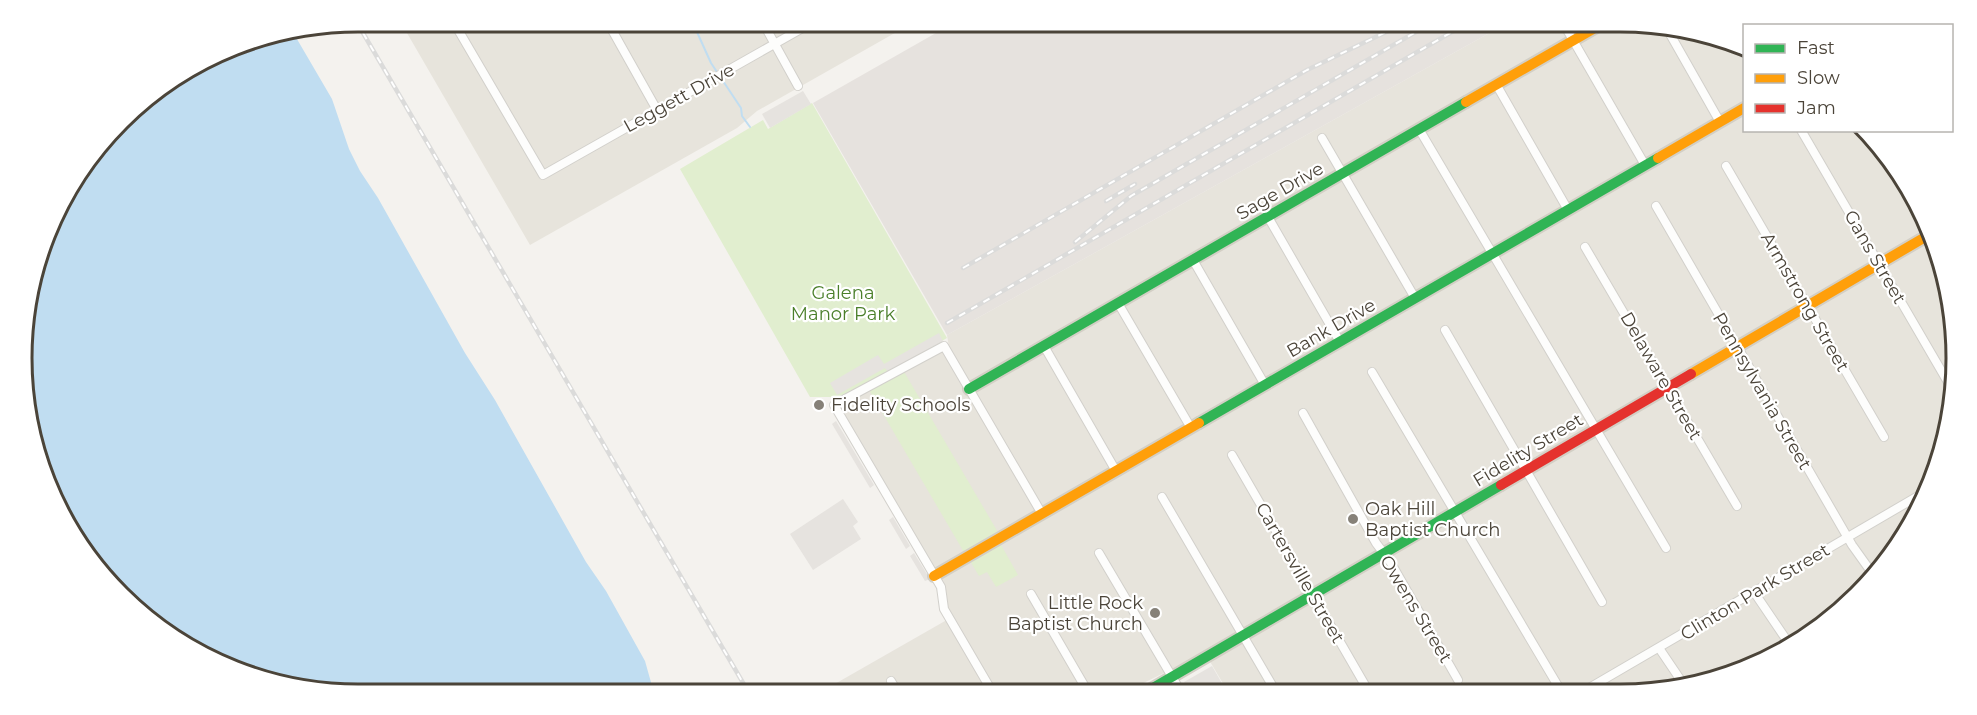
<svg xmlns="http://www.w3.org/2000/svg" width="1977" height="715" font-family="Montserrat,sans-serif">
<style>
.residential{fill:#e7e4dc}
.industrial{fill:#e6e2de}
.green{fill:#e1eecf}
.parking{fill:#e6e3df}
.water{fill:#c0ddf1}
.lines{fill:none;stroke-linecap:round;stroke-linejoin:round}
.stream{stroke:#c0ddf1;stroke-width:2}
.street-casing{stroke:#d2d0cb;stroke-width:10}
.fast-casing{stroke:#d3cfc5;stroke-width:14}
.slow-casing{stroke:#d3cfc5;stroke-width:14}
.jam-casing{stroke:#d3cfc5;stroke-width:14}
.street{stroke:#fdfdfc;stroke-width:8}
.fast{stroke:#30b455;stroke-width:10}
.slow{stroke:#ff9f0a;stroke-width:10}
.jam{stroke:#e5322d;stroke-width:10}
.rail-casing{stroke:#dbdbda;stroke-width:4.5}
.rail{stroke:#fff;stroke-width:2;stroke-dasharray:7;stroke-linecap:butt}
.poi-dot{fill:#868178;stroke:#fff;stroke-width:2}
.labels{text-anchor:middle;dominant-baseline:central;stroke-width:4.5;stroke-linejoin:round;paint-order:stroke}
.street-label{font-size:18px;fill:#4b4439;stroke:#fff}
.park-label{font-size:18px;fill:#4a7f2a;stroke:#fff}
.poi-label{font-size:18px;fill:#4b4439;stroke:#fff;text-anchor:start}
.rim{fill:none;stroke:#4b4439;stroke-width:3}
</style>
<rect width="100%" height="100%" fill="#f4f2ee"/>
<g class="residential">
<path d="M400 21H916L757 111 737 128 530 245Z"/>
<path d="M1511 21H1619L1706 32 1744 51V130L1859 131 1911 189 1953 313 1945 444 1911 526 1842 610 1768 659 1664 691 1228 692 1205 653 1125 692 819 693 952 617 947 606 946 590 842 412 841 408 847 400 949 347 947 335Z"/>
</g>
<path class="industrial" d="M957 21H1511L947 335 813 103Z"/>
<g class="green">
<path d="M812 103 947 338 840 400 837 397H810L680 169 763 120 768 129Z"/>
<path d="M903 370 999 534 965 554 869 390Z"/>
<path d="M1000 543 1018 575 996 587 987 572 979 576 970 561Z"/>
</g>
<g class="parking">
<path d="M803 91 811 104 770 128 762 114Z"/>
<path d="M939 333 943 341 888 372 885 368 837 395 830 383 878 355 884 364Z"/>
<path d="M836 421 874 485 870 488 832 424Z"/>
<path d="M843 499 858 522 853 526 861 539 813 570 790 534Z"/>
<path d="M893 517 910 546 906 549 889 520Z"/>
<path d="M914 553 930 579 925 581 910 556Z"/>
<path d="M1212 666 1227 692H1190L1184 682Z"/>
</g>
<path class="water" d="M294 34 332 99 349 149 360 171 378 198 465 353 495 400 586 562 606 591 645 661 654 693 358 694 271 683 170 637 78 545 32 444 24 314 56 208 135 105 229 46Z"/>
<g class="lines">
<path class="stream" d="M692 21 711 63 741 108 742 116 750 127"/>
<g class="street-casing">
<g id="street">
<path d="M453 21 543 175 815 21"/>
<path d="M607 21 657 110"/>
<path d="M762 21 798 86"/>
<path d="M1562 21 1645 165"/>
<path d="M1666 27 1720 122"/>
<path d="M1496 84 1568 210"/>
<path d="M1419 129 1666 548"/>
<path d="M1801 130 1949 384"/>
<path d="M1322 138 1415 298"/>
<path d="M1726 166 1884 437"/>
<path d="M1656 206 1852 545 1872 573"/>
<path d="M1268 217 1340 342"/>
<path d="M1585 247 1737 506"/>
<path d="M1193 260 1265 385"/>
<path d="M1118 303 1191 428"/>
<path d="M1445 330 1602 602"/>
<path d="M1044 346 1116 471"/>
<path d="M1372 372 1561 691"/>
<path d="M1303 413 1376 543 1391 563 1458 680"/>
<path d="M1232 455 1369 692"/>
<path d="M1162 497 1276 692"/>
<path d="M1099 553 1181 692"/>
<path d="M1754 592 1790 645"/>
<path d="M1031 594 1088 692"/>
<path d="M1659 648 1684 685"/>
<path d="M891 681 898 693"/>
<path d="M1584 691 1925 492"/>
<path d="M993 693 944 609 941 587 834 405 944 346 1042 514"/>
</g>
</g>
<g class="fast-casing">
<g id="fast">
<path d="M969 389 1466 102"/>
<path d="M1199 423 1658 158"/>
<path d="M1146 692 1501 485"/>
</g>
</g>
<g class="slow-casing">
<g id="slow">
<path d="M1466 102 1607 21"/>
<path d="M1658 158 1744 108"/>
<path d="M1691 374 1927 236"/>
<path d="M934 576 1199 423"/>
</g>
</g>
<g class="jam-casing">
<path id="jam" d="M1501 485 1691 374"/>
</g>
<use href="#street" class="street"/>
<use href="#fast" class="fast"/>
<use href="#slow" class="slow"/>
<use href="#jam" class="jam"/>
<g class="rail-casing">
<g id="rail">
<path d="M356 21 749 693"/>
<path d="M1106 201 1135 184"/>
<path d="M1075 242 1131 196 1435 21"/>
<path d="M963 268 1307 70 1409 21"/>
<path d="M947 323 1471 21"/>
</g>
</g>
<use href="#rail" class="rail"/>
</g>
<g class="poi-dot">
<circle cx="819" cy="405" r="6"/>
<circle cx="1353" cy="519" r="6"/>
<circle cx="1155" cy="613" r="6"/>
</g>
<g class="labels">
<g class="street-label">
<text transform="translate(679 98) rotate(-29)">Leggett Drive</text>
<text transform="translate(1280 191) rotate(-30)">Sage Drive</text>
<text transform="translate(1875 257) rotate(60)">Gans Street</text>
<text transform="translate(1805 302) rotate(60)">Armstrong Street</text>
<text transform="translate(1331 328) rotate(-30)">Bank Drive</text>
<text transform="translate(1661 376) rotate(60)">Delaware Street</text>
<text transform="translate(1762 391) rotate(60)">Pennsylvania Street</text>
<text transform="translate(1528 450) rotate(-31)">Fidelity Street</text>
<text transform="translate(1300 573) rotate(60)">Cartersville Street</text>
<text transform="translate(1755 592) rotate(-31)">Clinton Park Street</text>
<text transform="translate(1416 609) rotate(59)">Owens Street</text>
</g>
<g class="park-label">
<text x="843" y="293">Galena<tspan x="843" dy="21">Manor Park</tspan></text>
</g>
<g class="poi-label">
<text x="831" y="405">Fidelity Schools</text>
<text x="1365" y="509">Oak Hill<tspan x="1365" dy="21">Baptist Church</tspan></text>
<text x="1143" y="603" text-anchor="end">Little Rock<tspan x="1143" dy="21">Baptist Church</tspan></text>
</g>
</g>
<path d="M0 0H1977V715H0ZM358 32H1620A326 326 0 0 1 1946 358V358A326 326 0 0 1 1620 684H358A326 326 0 0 1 32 358V358A326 326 0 0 1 358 32Z" fill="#fff" fill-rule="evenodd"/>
<path class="rim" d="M358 32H1620A326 326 0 0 1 1946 358V358A326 326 0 0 1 1620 684H358A326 326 0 0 1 32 358V358A326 326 0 0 1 358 32Z"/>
<rect x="1743" y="24" width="210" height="108" fill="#ffffff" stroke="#b7b4b0" stroke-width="1.5"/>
<rect x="1755" y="44" width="30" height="9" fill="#30b455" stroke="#b7b4b0" stroke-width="1.5"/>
<text x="1797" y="54" font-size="18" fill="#4b4439">Fast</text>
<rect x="1755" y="74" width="30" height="9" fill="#ff9f0a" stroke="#b7b4b0" stroke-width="1.5"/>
<text x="1797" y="84" font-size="18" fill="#4b4439">Slow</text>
<rect x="1755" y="104" width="30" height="9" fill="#e5322d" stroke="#b7b4b0" stroke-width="1.5"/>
<text x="1797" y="114" font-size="18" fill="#4b4439">Jam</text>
</svg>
